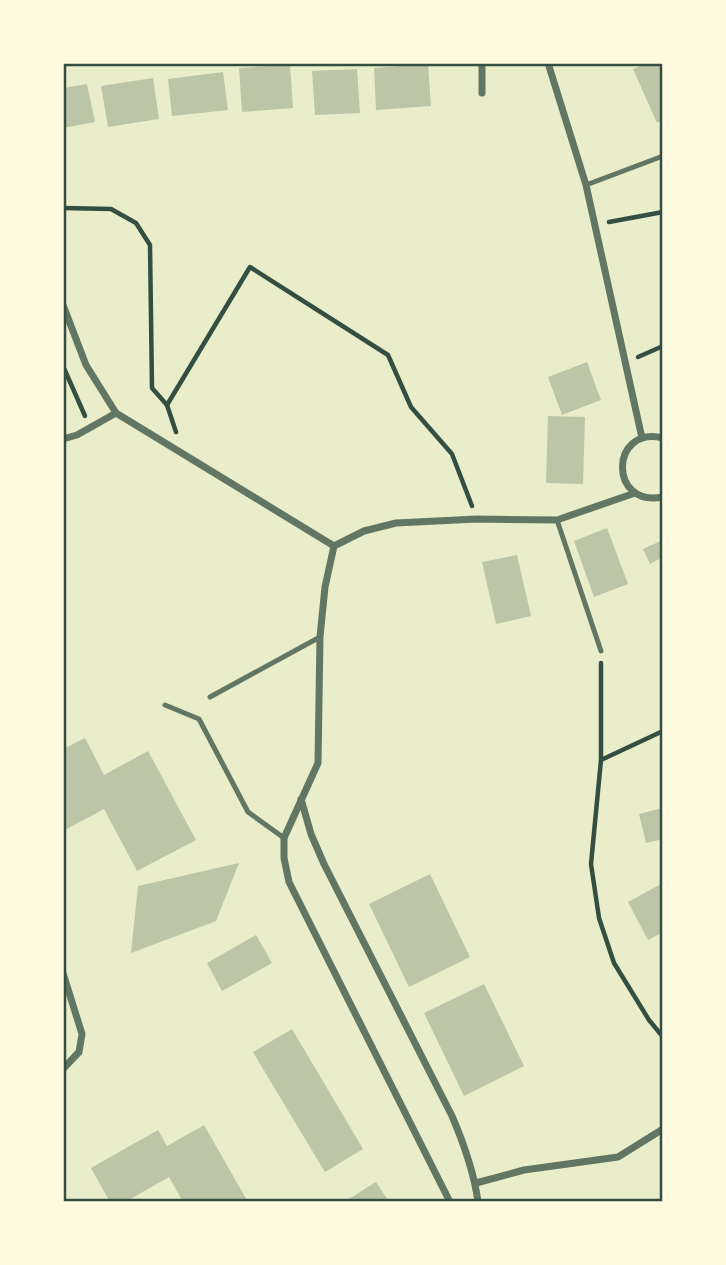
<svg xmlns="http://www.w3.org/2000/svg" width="726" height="1265" font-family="'Golos Text',sans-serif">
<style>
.building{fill:#bcc5a7}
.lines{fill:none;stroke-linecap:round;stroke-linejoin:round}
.path{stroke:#344e41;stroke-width:4.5}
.service{stroke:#617663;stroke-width:5}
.minor{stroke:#617663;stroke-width:7}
.neatline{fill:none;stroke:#344e41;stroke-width:2.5}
</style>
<rect width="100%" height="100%" fill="#e9edc9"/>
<g class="building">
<path d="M648 63H663V120L657 123 633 69Z"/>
<path d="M428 64 431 106 376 110 374 68Z"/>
<path d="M290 65 293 108 242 112 239 68Z"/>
<path d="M357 69 360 113 315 115 312 71Z"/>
<path d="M223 72 228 110 172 116 168 79Z"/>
<path d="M153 78 159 119 108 127 101 86Z"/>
<path d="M87 84 95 122 63 128V88Z"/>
<path d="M587 362 601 400 562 415 548 377Z"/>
<path d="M548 416 585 417 583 484 546 483Z"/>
<path d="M607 528 628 584 594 597 574 541Z"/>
<path d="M663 540V557L650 564 643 549Z"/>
<path d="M517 555 531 616 496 624 482 562Z"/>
<path d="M85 738 104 775 148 751 196 840 137 871 104 809 63 831V749Z"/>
<path d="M663 808V839L646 843 639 814Z"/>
<path d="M239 863 216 921 131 953 138 886Z"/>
<path d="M430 874 470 957 409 987 369 904Z"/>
<path d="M661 884 663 932 648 940 628 902Z"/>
<path d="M256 935 272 963 222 991 207 963Z"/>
<path d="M484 984 524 1066 464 1096 424 1013Z"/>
<path d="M292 1029 363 1149 325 1172 253 1052Z"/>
<path d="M204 1125 248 1202H183L169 1177 125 1202H110L91 1168 158 1130 167 1146Z"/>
<path d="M376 1182 389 1202H344Z"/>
</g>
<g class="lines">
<g class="path">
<path d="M63 208 111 209 136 223 150 245 152 388 167 405"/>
<path d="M609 222 663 212"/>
<path d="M638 357 663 346"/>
<path d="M63 366 85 416"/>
<path d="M176 432 167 405 250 267 388 355 411 407 452 454 472 506"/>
<path d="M601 663V760L591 864 599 918 614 963 649 1020 663 1037"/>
<path d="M601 760 663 731"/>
</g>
<g class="service">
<path d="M586 185 663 156"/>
<path d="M557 520 601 651"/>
<path d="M210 697 320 637"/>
<path d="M165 705 199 719 248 812 284 838"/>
</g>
<g class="minor">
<path d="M482 63V93"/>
<path d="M548 63 586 185 642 438"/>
<path d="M63 305 86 365 116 413 334 546 325 587 320 637 318 763 284 838V858L289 882 450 1202"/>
<path d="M663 438C610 425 608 508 663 497"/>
<path d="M63 439 77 435 116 413"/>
<path d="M334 546 364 531 396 523 477 519 557 520 635 493"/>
<path d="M301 799 311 834 324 864 452 1116C464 1144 474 1172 478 1202"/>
<path d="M63 973 82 1034 79 1052 63 1069"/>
<path d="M476 1183 524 1170 618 1157 663 1129"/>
</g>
</g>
<rect width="726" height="1265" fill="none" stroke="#fefae0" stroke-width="130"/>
<rect x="65" y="65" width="596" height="1135" class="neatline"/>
</svg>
